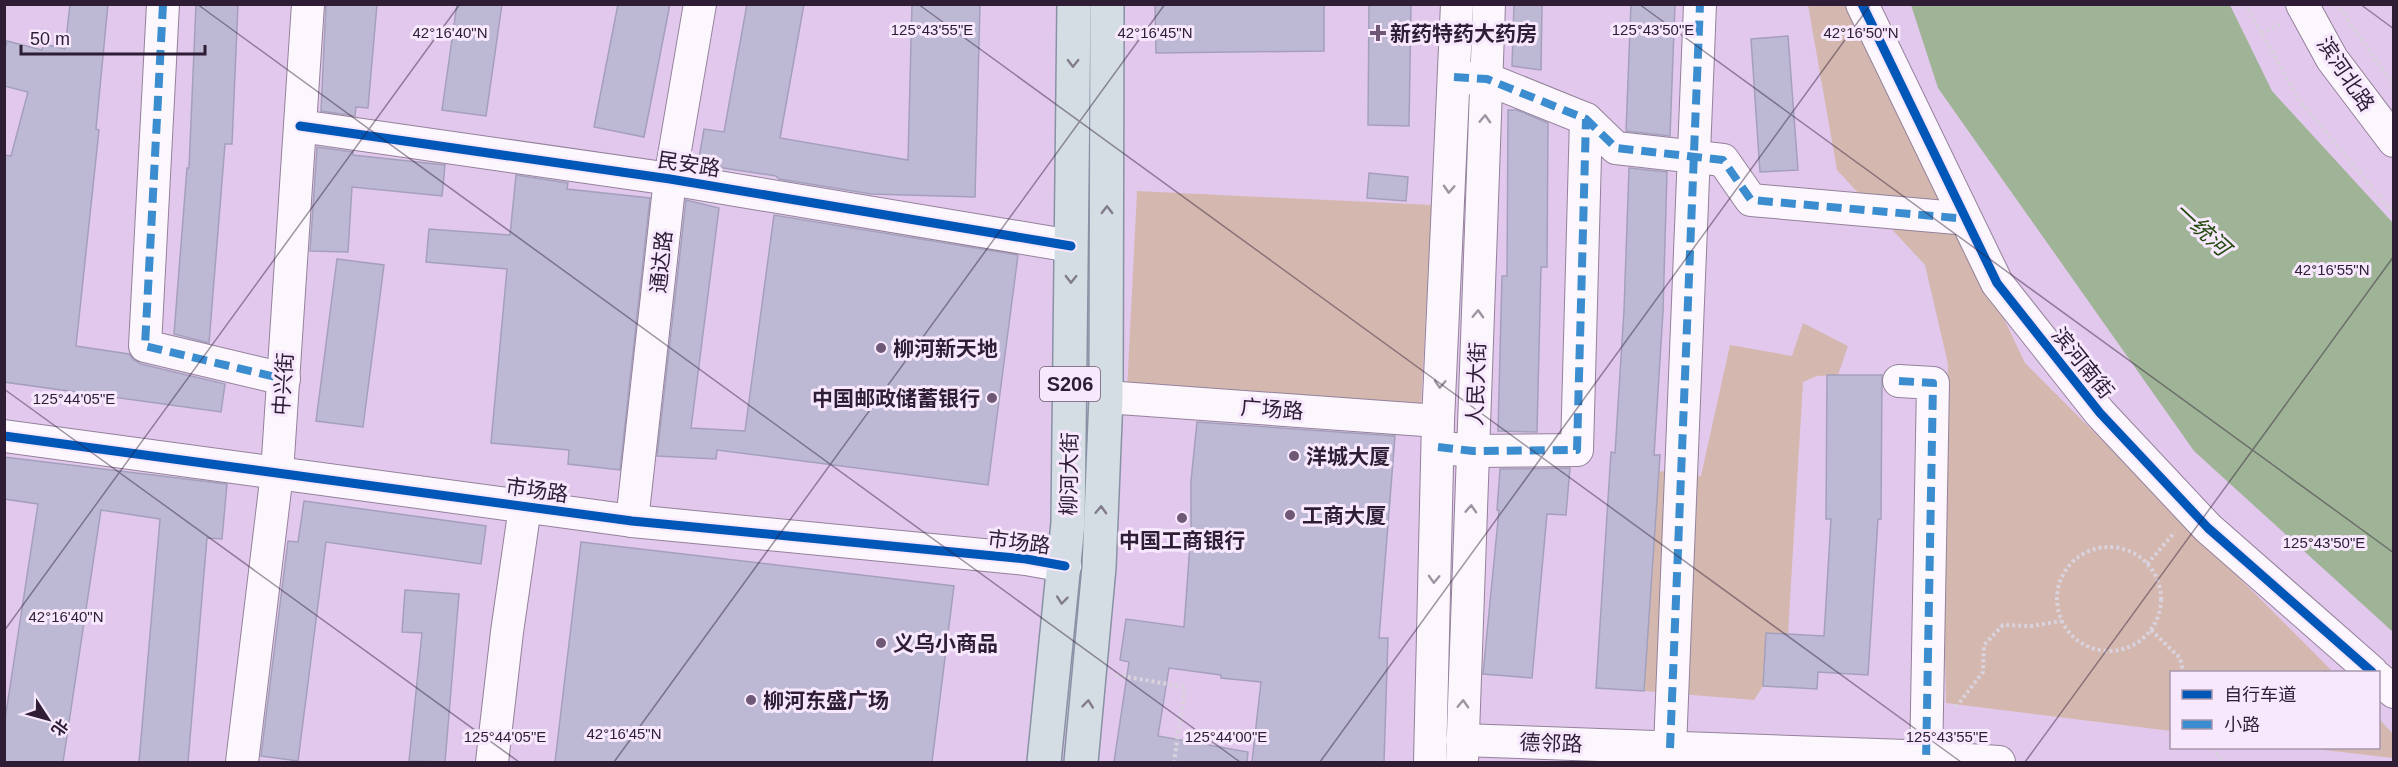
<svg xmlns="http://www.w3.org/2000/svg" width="2398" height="767" font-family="Helvetica,'Noto Sans SC',sans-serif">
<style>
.green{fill:#d4b8af}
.water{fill:#9fb496}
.building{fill:#bdb9d4;stroke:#a4a0bc;stroke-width:1.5}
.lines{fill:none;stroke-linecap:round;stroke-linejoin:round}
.minor-casing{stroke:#94819c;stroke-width:34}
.major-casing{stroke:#8892a4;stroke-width:36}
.path{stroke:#dad2dd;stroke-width:4;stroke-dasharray:3 3;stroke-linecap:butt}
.minor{stroke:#fbf7fc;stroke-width:32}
.major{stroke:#d4dde4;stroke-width:33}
.quiet{stroke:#3c8dcf;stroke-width:8;stroke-dasharray:15 8;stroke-linecap:butt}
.cycleway-casing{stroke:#f7e8fd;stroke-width:13}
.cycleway{stroke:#0057b8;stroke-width:9}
.oneway{stroke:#827c8c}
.oneway2{stroke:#9f94a2}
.ticks{fill:none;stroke:#2f1c35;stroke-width:1.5;stroke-opacity:0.45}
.poi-dot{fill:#6e5875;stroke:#f7e8fd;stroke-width:2}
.labels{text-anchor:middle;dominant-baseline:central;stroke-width:6;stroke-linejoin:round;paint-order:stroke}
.shield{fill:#f7e8fd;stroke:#6b5971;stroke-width:1.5}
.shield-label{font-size:20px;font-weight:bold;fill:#2f1c35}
.poi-label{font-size:21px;font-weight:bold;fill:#2f1c35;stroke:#f7e8fd;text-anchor:start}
.street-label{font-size:21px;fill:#2f1c35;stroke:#f7e8fd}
.water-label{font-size:22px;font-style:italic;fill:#22490c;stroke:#f7e8fd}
.ticks-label{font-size:15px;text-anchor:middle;fill:#2f1c35;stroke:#f7e8fd;stroke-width:6;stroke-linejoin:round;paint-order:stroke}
</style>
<rect width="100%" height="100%" fill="#e2c8ec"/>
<g class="green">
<path d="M1808 5H1855L2025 363 2333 672H2172L2171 731 1946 703 1943 555 1948 364 1925 265 1837 170Z"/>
<path d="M1137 191 1432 205 1421 405 1127 391Z"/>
<path d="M1803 323 1848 346 1838 375 1817 376 1803 382 1788 634 1766 633 1763 686 1754 700 1644 691 1659 471 1701 476 1730 345 1792 356Z"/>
<path d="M2379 719 2393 734V758L2307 748H2378Z"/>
</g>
<path class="water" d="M1911 5H2230L2272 91 2393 223V632L2194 451 1938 88Z"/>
<g class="building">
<path d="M70 4H108L96 129 99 130 76 346 129 354 134 360 141 364 225 384 221 412 4 382V155L11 156 28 92 4 86V52L7 41 42 50 44 44 65 49Z"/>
<path d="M196 4H238L232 144H225L209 343 174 334 187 168H189Z"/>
<path d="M326 4H377L368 108 356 107 355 116 321 111Z"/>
<path d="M457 4H502L486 116 442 110Z"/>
<path d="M618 4H670L644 137 594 127Z"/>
<path d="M747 4H804L780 138 908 160 912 4H980L975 197 871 194 779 179 776 176 698 164 704 129 724 132Z"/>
<path d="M1155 4H1324V51L1156 53Z"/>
<path d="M1369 4H1411L1409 126 1368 125Z"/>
<path d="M1514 4H1542L1541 70 1512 66Z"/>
<path d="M1631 4H1675L1670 136 1626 131Z"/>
<path d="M1788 36 1798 170 1760 172 1751 39Z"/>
<path d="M1508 110H1517L1548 123 1547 267H1541L1537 432 1498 431 1502 276H1507Z"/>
<path d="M317 147 353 152V155L445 165 442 196 352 187 348 252 310 251Z"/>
<path d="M1629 168 1667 172 1663 312 1654 455H1660L1644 691 1596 688 1611 452 1615 453 1624 310Z"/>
<path d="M1369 173 1408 177 1406 201 1367 198Z"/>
<path d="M516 175 568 183 567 189 650 198 620 470 568 464 569 450 491 443 507 269 426 262 429 229 510 235Z"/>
<path d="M686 200 719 208 691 428 745 431 774 215 1018 255 988 485 717 450 716 459 657 456Z"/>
<path d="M337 259 384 265 363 427 316 421Z"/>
<path d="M1827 375H1882L1881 519H1878L1868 675 1818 672 1817 689 1763 686 1766 633 1824 636 1831 519H1826Z"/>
<path d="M1197 422 1395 436 1379 638H1388L1384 762H1252L1261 682 1221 678V675L1169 668 1158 736 1248 752 1247 762H1114L1129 662 1120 660 1126 619 1184 627 1191 531V481Z"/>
<path d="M4 457 227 484 222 539 207 538 188 762H139L160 519 101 510 63 762H4V726L38 504 4 499Z"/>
<path d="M1570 468 1566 515 1547 514 1532 678 1483 674 1499 510H1497L1500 469Z"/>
<path d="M304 501 486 526 481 564 326 542 298 761 261 756 288 541 298 542Z"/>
<path d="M581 542 954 586 932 762H555Z"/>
<path d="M405 590 459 594 445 762 409 761 422 633 402 632Z"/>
</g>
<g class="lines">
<g class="minor-casing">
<g id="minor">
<path d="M163 4 145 346 284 379"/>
<path d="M1862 4 1997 283 2100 413 2208 528 2372 672"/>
<path d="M2302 4 2332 59 2394 141"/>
<path d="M1467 78 1487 79 1586 119 1616 148 1723 160 1751 200 1957 218"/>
<path d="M300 126 670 179 1071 246"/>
<path d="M1899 381 1933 383 1926 762"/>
<path d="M1106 397 1438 421"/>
<path d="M4 436 632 521 1026 559 1065 566"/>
<path d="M1453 449 1473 451 1577 450 1586 119"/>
<path d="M632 521 670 179 700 4"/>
<path d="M2378 678 2394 692"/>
<path d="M1462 740 1906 756 1999 762"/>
<path d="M1670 748 1700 4"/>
<path d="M242 762 277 473 308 4"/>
<path d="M492 762 507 632 525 507"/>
<path d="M1430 762 1438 421 1457 4"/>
<path d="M1462 762 1489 4"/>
</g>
</g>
<g class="major-casing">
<g id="major">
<path d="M1044 762 1068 523 1074 4"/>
<path d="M1081 762 1099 567 1106 397 1107 4"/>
</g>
</g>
<g class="path">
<path d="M2245 4 2299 100 2394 214"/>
<path d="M2337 4 2394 86"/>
<path d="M2261 33 2281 24"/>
<circle cx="2109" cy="599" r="52"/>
<path d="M2147 564 2175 532"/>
<path d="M2151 630 2180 658 2183 672"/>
<path d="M1116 675 1185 687 1174 762"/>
<path d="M1956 707 1983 672 1984 645 2003 625 2032 626 2061 621"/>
<path d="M2212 748 2224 762"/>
</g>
<use href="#minor" class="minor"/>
<use href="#major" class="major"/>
<g class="quiet">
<path d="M163 4 145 346 284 379"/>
<path d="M1454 77 1487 79 1586 119 1616 148 1723 160 1751 200 1957 218"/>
<path d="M1899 381 1933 383 1926 762"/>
<path d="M1438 447 1473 451 1577 450 1586 119"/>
<path d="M1670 748 1700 4"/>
</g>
<g class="cycleway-casing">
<g id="cycleway">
<path d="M1862 4 1997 283 2100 413 2208 528 2372 672"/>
<path d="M300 126 670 179 1071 246"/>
<path d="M4 436 632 521 1026 559 1065 566"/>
</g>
</g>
<use href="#cycleway" class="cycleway"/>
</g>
<defs><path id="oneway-chevron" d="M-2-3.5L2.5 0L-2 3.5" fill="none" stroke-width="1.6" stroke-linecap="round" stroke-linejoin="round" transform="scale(1.5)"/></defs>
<g class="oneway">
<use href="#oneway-chevron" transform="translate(1073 63) rotate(91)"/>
<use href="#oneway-chevron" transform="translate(1107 210) rotate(-90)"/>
<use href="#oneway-chevron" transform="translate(1071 279) rotate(91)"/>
<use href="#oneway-chevron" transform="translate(1101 510) rotate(-88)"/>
<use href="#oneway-chevron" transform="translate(1062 600) rotate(96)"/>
<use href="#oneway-chevron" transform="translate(1088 704) rotate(-84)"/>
</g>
<g class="oneway2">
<use href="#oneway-chevron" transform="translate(1485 119) rotate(-88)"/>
<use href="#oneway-chevron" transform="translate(1449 189) rotate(93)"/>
<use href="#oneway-chevron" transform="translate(1478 314) rotate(-88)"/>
<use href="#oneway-chevron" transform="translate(1440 384) rotate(93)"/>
<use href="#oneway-chevron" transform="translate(1471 509) rotate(-87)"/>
<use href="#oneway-chevron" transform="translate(1434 579) rotate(92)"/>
<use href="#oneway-chevron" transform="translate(1463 704) rotate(-88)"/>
</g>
<path class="ticks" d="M197 4 1240 762M918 4 1961 762M1639 4 2394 553M2360 4 2394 29M4 389 519 762M4 631 460 4M614 762 1165 4M1320 762 1871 4M2025 762 2394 256"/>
<g class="poi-dot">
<path d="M1375 24h6v6h6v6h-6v6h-6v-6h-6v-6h6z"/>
<circle cx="881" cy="348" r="6"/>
<circle cx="992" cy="398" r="6"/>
<circle cx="1294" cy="456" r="6"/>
<circle cx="1290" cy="515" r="6"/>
<circle cx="1182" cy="518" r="6"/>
<circle cx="881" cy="643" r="6"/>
<circle cx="751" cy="700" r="6"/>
</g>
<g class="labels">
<rect class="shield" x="1040" y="367" width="60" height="34" rx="4.5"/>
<g class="shield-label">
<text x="1070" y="384">S206</text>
</g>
<g class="poi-label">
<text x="1390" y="33">新药特药大药房</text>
<text x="893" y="348">柳河新天地</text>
<text x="980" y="398" text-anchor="end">中国邮政储蓄银行</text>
<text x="1306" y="456">洋城大厦</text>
<text x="1302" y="515">工商大厦</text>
<text x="1182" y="540" text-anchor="middle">中国工商银行</text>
<text x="893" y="643">义乌小商品</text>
<text x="763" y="700">柳河东盛广场</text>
</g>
<g class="street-label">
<text transform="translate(2346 74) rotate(56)">滨河北路</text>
<text transform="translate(689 164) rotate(9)">民安路</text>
<text transform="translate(661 262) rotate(-84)">通达路</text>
<text transform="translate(2083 363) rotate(51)">滨河南街</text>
<text transform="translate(283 384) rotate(-86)">中兴街</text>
<text transform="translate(1476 384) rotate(-88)">人民大街</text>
<text transform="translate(1272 409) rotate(4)">广场路</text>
<text transform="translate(1069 474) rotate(-89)">柳河大街</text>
<text transform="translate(537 490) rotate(8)">市场路</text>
<text transform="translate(1019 542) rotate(7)">市场路</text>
<text transform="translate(1551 743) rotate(2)">德邻路</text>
</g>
<g class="water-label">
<text transform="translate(2202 229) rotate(43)">一统河</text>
</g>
</g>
<g class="ticks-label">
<text x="932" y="35">125°43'55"E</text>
<text x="1653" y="35">125°43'50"E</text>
<text x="1155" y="38">42°16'45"N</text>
<text x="1861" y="38">42°16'50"N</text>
<text x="450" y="38">42°16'40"N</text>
<text x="2332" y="275">42°16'55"N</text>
<text x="74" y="404">125°44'05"E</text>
<text x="2324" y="548">125°43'50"E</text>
<text x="66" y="622">42°16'40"N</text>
<text x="624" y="739">42°16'45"N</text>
<text x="505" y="742">125°44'05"E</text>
<text x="1226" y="742">125°44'00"E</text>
<text x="1947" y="742">125°43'55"E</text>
</g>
<rect width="2398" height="767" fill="none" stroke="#2f1c35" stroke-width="12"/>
<rect x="2170" y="671" width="210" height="78" fill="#f7e8fd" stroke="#a796ad" stroke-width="1.5"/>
<rect x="2182" y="690" width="30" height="9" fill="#0057b8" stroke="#a796ad" stroke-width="1.5"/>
<text x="2224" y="701" font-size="18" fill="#2f1c35">自行车道</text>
<rect x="2182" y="720" width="30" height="9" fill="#3c8dcf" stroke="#a796ad" stroke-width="1.5"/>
<text x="2224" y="731" font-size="18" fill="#2f1c35">小路</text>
<g transform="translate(48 719) rotate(126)" stroke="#f7e8fd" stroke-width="4.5" paint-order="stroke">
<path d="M0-4.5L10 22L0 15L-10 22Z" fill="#2f1c35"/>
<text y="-9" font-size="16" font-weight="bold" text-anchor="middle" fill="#2f1c35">北</text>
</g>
<path d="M21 45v9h184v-9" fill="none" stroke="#2f1c35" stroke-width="3"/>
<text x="30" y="45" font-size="18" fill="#2f1c35" stroke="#f7e8fd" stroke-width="4.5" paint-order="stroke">50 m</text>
</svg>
